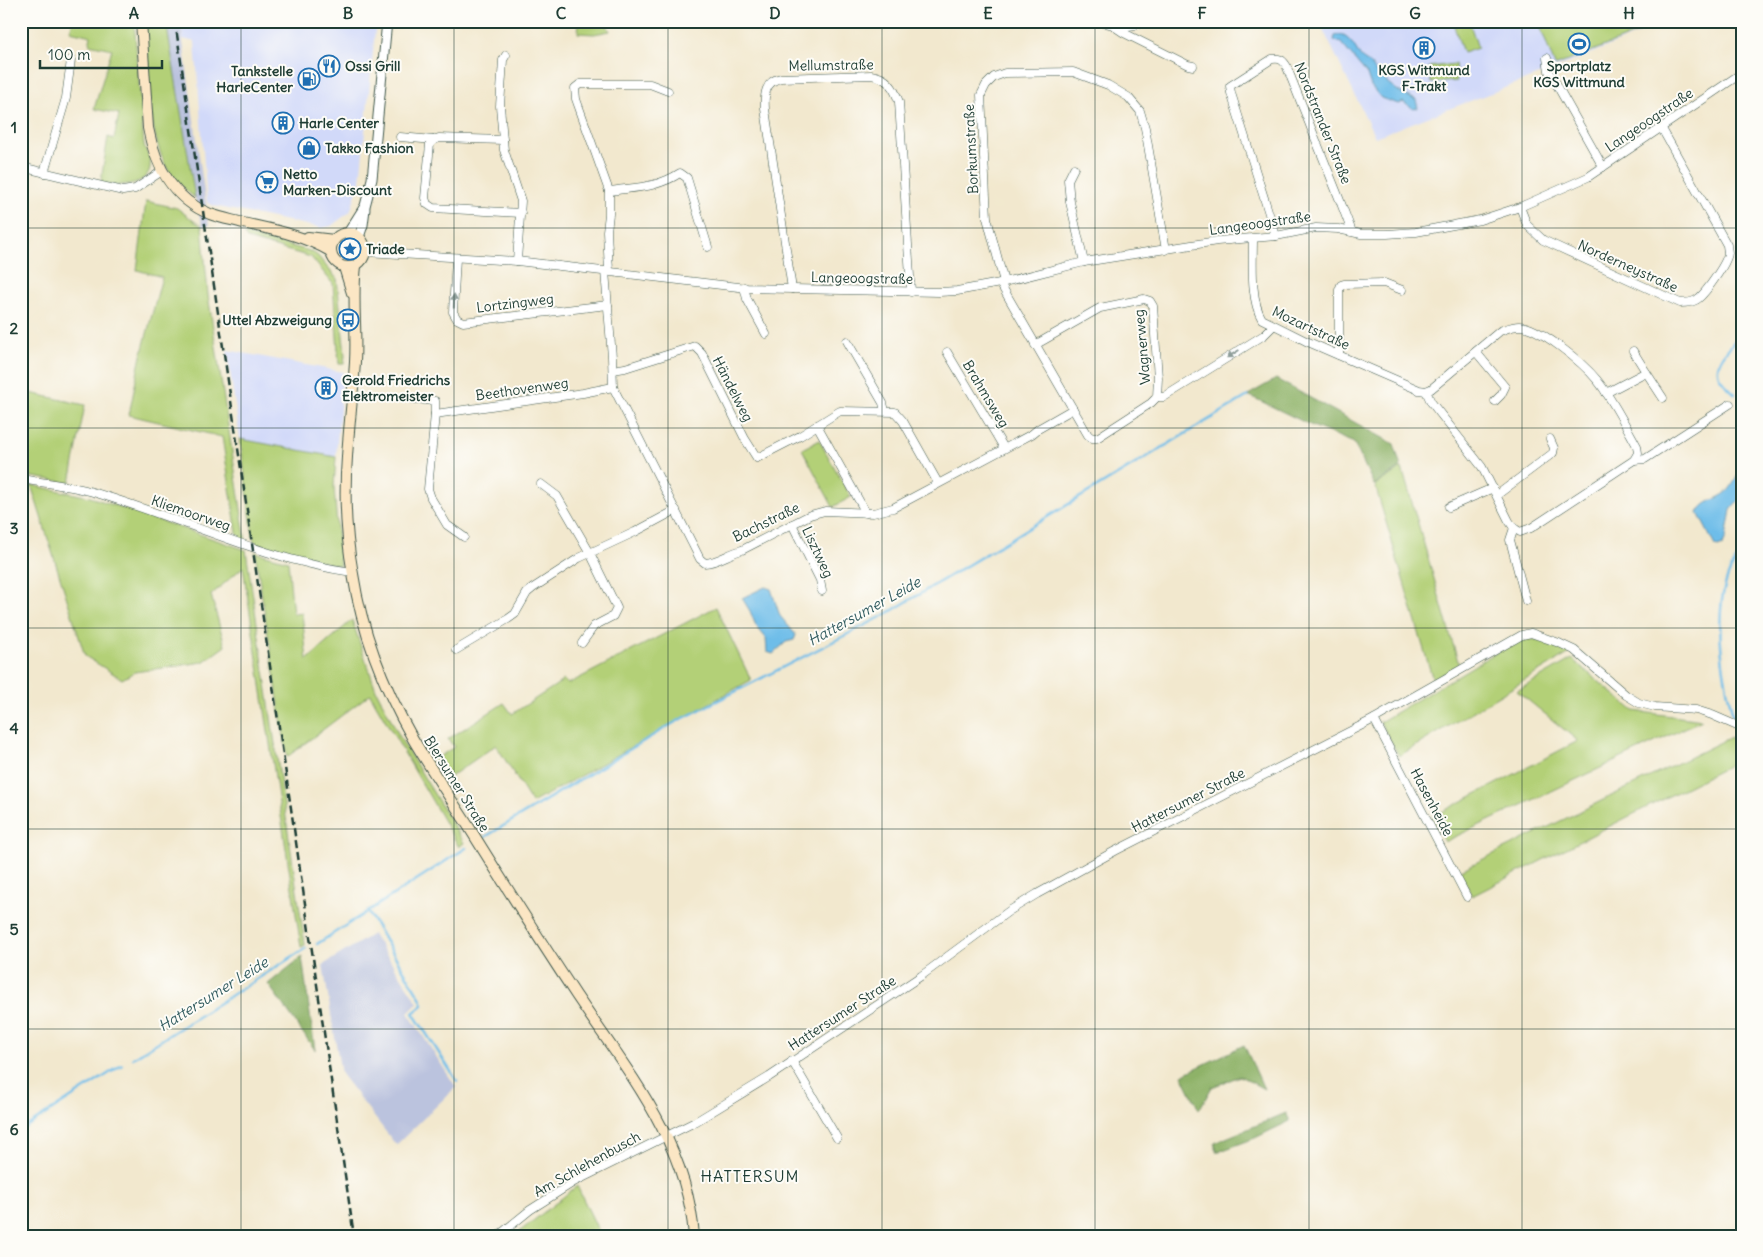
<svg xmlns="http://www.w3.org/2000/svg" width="1763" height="1257" font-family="Delius,sans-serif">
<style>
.built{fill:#d1d9f9}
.industrial{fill:#bbc3de}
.green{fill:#b3d077;stroke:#698656}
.forest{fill:#8eb268;stroke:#56784e}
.water{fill:#6ebde9;stroke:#467d8e}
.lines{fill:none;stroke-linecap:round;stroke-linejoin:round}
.stream{stroke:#6ebde9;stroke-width:2.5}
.minor-casing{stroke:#3f574b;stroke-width:9}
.tertiary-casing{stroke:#3f574b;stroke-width:11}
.secondary-casing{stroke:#3f574b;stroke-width:12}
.minor{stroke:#fff;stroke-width:8}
.tertiary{stroke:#fff;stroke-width:9}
.secondary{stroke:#fbe6c4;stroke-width:10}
.rail{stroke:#1f3d34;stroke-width:2.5;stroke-dasharray:8 4;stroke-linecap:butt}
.oneway{fill:#8f9e9a}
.grid{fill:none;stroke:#1f3d34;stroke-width:1;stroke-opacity:0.55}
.labels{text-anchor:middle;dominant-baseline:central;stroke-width:4;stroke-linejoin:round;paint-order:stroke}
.street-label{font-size:14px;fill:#1f3d34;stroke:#fdfcf7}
.poi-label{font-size:14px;font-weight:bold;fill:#1f3d34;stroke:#fdfcf7;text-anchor:start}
.water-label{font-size:15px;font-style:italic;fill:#335d61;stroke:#fdfcf7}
.quarter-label{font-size:16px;letter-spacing:1px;fill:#1f3d34;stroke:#fdfcf7}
.neatline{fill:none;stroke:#1f3d34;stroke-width:2}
.grid-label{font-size:16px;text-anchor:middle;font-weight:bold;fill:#1f3d34}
</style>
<rect width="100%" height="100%" fill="#fdfcf7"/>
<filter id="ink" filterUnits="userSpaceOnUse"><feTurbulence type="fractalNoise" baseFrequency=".02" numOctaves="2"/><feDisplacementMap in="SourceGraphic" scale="10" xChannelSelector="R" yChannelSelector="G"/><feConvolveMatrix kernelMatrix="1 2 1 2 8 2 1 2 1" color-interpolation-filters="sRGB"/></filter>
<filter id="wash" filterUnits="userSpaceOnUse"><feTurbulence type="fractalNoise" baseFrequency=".0096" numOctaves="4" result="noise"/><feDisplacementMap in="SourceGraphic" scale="20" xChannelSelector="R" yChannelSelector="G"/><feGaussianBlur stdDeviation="1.12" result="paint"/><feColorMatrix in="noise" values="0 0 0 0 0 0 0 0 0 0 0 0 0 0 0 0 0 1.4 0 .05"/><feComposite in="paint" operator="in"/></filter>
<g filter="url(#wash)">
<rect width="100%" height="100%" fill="#f2e8ce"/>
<g class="built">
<path d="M180 21H376L360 182 350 212 331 226 322 228 214 206 207 202 195 42 183 39Z"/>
<path d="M1319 21H1669L1549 71 1375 137Z"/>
<path d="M227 350 343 372 336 457 240 439Z"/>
</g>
<g class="industrial">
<path d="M166 21H180L209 226H202L193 189Z"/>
<path d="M373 934 418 1003 408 1013 456 1087 396 1145 341 1074 323 965Z"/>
</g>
<g class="green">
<path d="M73 21H134L144 145C145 150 149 155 150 160 154 187 119 186 103 184L101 181 108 137 114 139 119 114 94 109 112 49 89 44 91 36 70 31Z"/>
<path d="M145 21H166L195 198C186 190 177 183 170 173 146 136 148 66 145 21Z"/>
<path d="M579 21H605L610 31 594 34 578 33Z"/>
<path d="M1469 21 1478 48 1463 53 1454 26Z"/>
<path d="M1538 21H1667L1555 66Z"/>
<path d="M1455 64 1457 81 1431 83 1429 67Z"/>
<path d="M146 201 177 208 194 221 202 226 208 295 246 542 238 539 222 437 129 415 140 360 162 277 137 270Z"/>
<path d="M244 234 310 251 317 255 337 279 345 355 344 364H339L333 284 311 257 247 239Z"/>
<path d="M21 391 85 405 70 483 21 475Z"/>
<path d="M240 439 336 457 334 487 340 566 254 544Z"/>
<path d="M819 440 851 497 833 507 802 449Z"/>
<path d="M1402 468 1459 665 1433 680 1375 485Z"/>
<path d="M31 485 90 497 246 550 305 945 301 947 243 567 211 595 225 646 203 662 135 672 122 679 85 656Z"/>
<path d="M255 552 288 561 293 614 302 613 307 660 352 620 376 690 402 741 464 843 459 847 370 694 287 757Z"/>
<path d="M716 607 751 680 532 803 496 745 447 779 433 761 454 747 448 739 504 703 512 714 564 680 568 684Z"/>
<path d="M1522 639C1540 638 1556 643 1570 653L1399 756 1380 722 1507 646Z"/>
<path d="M1572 659 1634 711 1702 720 1444 842 1432 817 1578 741 1517 691Z"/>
<path d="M1731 737 1742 759 1472 896 1459 871Z"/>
<path d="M577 1186 601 1236H514Z"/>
</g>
<g class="forest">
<path d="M1276 379 1394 444 1401 467 1374 485 1354 443 1308 424 1248 395Z"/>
<path d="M302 957 315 1050 268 984Z"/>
<path d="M1244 1045 1264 1089 1240 1076 1212 1087 1199 1110 1182 1075Z"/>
<path d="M1286 1113 1290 1121 1255 1138 1218 1152 1214 1143Z"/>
</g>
<g class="water">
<path d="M1339 35C1349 35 1356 49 1360 56 1363 60 1367 61 1370 64 1373 67 1376 73 1380 76 1392 87 1401 94 1416 100L1418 108 1413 109 1403 102 1399 104 1392 102 1381 98 1371 86 1367 74 1341 43 1334 40 1335 36Z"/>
<path d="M1742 468V496L1731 510 1726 538 1723 545 1718 547 1715 546 1698 513C1703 501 1717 500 1727 492 1733 486 1737 476 1742 468Z"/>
<path d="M765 587 771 589 780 616 796 635 794 640 786 642 773 654 767 652 766 638 756 626 750 611 742 598Z"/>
</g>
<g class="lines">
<g class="stream">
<path d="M1735 394C1730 389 1722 382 1719 376 1713 362 1730 348 1737 338"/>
<path d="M1740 401 1742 403"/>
<path d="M1733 716C1723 675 1712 612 1730 571 1733 564 1738 558 1742 551"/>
<path d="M485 837 672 724 883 616 1248 396"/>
<path d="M368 912 421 999 423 1005 413 1013 457 1081"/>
<path d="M317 944 466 848"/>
<path d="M133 1058 306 948"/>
<path d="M21 1130 122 1065"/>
</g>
</g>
</g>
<g filter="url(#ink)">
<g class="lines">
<g class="minor-casing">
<g id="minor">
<path d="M1099 21C1117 27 1130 29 1147 21"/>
<path d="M1115 27 1124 33 1188 65 1193 66"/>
<path d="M506 55 503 60 500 106 503 140 504 150 521 201 517 261"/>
<path d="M1547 58 1549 71 1603 167"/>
<path d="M400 137 434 140"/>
<path d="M503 140 439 138 434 140 430 144 425 198 427 204 433 208 521 213"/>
<path d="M21 167 123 191 135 189 162 171"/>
<path d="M1074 168 1068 180 1070 202 1084 262"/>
<path d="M44 173 66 98 71 60"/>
<path d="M609 191C636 187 657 188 680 173L687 178 708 247"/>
<path d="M1520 207 1527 225 1543 240 1680 303C1686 303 1691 303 1696 300 1704 296 1727 263 1728 253 1728 252 1727 246 1727 245L1661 127"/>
<path d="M1276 236 1231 93 1230 86 1272 59C1279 58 1282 59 1286 65L1339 198 1352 232"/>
<path d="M1253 239C1253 261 1250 300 1262 319L1306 341 1419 390 1426 391 1431 389 1500 331C1506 329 1512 326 1519 326 1539 326 1584 364 1597 380 1611 397 1626 426 1637 446L1638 453 1634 460 1645 459 1730 404"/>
<path d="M366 252 517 261 747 288 939 292 957 291 1000 283 1084 262 1217 241 1276 236 1316 228 1338 229 1361 234H1387L1416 232 1480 220 1520 207 1588 177 1742 73"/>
<path d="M456 258 453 312 457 319 463 322 608 305"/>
<path d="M605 271 612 357 613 387 700 559 705 563C716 563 730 553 742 550L810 515 825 511 873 513 893 508 1032 434 1038 429 1073 409"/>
<path d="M609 271 607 231 609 214V191L576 99 575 88 580 84H650L668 91"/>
<path d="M1004 282 987 218 981 95 986 85 994 77 1005 73 1073 72 1108 85 1128 97 1140 111 1145 128 1166 250"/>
<path d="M1000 283 1088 435 1092 438H1097L1151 403 1157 397H1164L1264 335 1273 326"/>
<path d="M744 287 747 299 766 334"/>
<path d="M792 289 765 109C764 95 765 81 781 78L871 75C887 77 894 87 899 102L911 292"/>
<path d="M847 341 883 403 885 411"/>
<path d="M1035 345 1100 308 1144 299 1150 301 1153 306 1158 378 1157 397"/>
<path d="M1633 351 1646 372"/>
<path d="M947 352 1004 448"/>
<path d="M1476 352 1505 387 1501 395 1495 401"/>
<path d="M1339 355V290L1341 285 1344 284 1384 283 1402 290"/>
<path d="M613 370 625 368 695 346 702 353 745 439 757 458 800 436 840 411 895 412 903 421 938 483"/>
<path d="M1426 391 1431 402 1482 467 1509 521 1514 528 1520 532 1531 528 1634 460"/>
<path d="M1606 393 1646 372 1663 398"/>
<path d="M406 398 435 401V414"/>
<path d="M817 425 866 513"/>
<path d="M21 479C44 483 67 485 89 491 177 516 261 559 352 572"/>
<path d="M541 484 557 496 590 553 617 608 613 616 594 626 582 643"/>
<path d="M1497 495 1553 453 1554 448 1550 439"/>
<path d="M1449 507 1493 488"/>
<path d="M792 524 820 580 822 591"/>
<path d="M1514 528 1510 540 1526 601"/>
<path d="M464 537 447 525 431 498 428 489 435 414 583 393 613 387"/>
<path d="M456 650 508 619 515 614 527 593 533 588 579 558 635 532 676 510"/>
<path d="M1374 719 1467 897"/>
<path d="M792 1061 837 1138"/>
<path d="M498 1236 530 1210 574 1182 695 1122 769 1077 921 976 1009 911 1037 894 1115 851 1374 719 1522 635 1531 633 1559 643 1574 650 1626 695 1639 703 1655 707 1696 710 1712 715 1742 728"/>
</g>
</g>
<g class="tertiary-casing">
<g id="tertiary">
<path d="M348 233 365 206 372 179 387 21"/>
<path d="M359 237 363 225 365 209"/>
</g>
</g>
<g class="secondary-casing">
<g id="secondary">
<path d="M141 21 148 128C155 165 173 199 210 214 221 218 232 220 243 223 274 230 303 235 330 251"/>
<circle cx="348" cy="250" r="17"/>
<path d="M308 237 334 240"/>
<path d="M356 266C352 298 357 330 355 362 353 394 349 425 347 457 344 496 346 536 353 574 362 632 384 688 413 739 430 768 449 796 467 824 503 882 539 939 576 995 627 1071 687 1141 694 1236"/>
<path d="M344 267 352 293"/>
</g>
</g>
<use href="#minor" class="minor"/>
<use href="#tertiary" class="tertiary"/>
<use href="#secondary" class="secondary"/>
<path class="rail" d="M175 21 354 1236"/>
</g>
<defs><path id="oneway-solid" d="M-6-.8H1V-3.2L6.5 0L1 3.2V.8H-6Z" transform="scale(1.25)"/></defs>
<g class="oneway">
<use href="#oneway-solid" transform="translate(454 301) rotate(-88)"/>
<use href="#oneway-solid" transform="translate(1233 354) rotate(148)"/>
</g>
</g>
<path class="grid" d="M241 21V1236M454 21V1236M668 21V1236M882 21V1236M1095 21V1236M1309 21V1236M1522 21V1236M21 228H1742M21 428H1742M21 628H1742M21 829H1742M21 1029H1742"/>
<defs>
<g id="stadium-ring" transform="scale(1.125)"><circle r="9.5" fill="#fdfcf7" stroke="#1f6fb2" stroke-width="1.5"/><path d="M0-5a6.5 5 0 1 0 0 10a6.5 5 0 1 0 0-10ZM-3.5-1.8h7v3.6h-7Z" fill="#1f6fb2"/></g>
<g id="building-ring" transform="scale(1.125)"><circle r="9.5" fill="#fdfcf7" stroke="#1f6fb2" stroke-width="1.5"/><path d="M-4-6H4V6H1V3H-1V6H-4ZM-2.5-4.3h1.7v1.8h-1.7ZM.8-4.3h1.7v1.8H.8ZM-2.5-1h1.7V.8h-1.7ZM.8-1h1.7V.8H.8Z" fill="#1f6fb2"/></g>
<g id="restaurant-ring" transform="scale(1.125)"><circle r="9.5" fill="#fdfcf7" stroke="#1f6fb2" stroke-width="1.5"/><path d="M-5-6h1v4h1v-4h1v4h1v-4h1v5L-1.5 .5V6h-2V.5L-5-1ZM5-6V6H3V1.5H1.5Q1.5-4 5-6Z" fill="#1f6fb2"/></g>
<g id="fuel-ring" transform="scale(1.125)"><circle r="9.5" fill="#fdfcf7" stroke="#1f6fb2" stroke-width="1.5"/><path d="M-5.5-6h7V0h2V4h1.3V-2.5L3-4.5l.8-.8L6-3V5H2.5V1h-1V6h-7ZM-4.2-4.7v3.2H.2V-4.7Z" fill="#1f6fb2"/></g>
<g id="shop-ring" transform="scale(1.125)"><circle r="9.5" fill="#fdfcf7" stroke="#1f6fb2" stroke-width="1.5"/><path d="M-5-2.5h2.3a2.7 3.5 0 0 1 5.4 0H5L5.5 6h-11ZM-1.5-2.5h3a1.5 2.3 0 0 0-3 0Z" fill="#1f6fb2"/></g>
<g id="supermarket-ring" transform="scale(1.125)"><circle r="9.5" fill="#fdfcf7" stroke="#1f6fb2" stroke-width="1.5"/><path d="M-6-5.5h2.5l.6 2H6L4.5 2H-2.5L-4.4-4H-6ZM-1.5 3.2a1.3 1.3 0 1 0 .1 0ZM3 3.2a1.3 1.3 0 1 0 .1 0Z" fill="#1f6fb2"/></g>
<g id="sight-ring" transform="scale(1.125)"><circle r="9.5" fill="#fdfcf7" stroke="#1f6fb2" stroke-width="1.5"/><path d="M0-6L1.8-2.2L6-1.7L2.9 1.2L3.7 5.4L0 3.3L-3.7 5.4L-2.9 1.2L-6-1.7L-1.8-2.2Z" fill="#1f6fb2"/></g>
<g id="bus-ring" transform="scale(1.125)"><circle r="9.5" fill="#fdfcf7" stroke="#1f6fb2" stroke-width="1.5"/><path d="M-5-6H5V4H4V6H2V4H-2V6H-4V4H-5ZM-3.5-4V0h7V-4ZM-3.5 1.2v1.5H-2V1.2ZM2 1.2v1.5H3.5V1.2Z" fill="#1f6fb2"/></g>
</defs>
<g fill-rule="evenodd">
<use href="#stadium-ring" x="1579" y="44"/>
<use href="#building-ring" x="1424" y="48"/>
<use href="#restaurant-ring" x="329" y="66"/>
<use href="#fuel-ring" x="309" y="79"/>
<use href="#building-ring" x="283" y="123"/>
<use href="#shop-ring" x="309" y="148"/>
<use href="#supermarket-ring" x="267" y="182"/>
<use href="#sight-ring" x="350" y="249"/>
<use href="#bus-ring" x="348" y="320"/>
<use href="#building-ring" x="326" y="388"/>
</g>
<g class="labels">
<g class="street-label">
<text transform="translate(831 65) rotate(-1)">Mellumstraße</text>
<text transform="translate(1649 120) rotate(-34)">Langeoogstraße</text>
<text transform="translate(1323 123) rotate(68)">Nordstrander Straße</text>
<text transform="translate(971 149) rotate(-93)">Borkumstraße</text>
<text transform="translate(1260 223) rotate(-8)">Langeoogstraße</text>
<text transform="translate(1628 266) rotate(24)">Norderneystraße</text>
<text transform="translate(862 278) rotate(1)">Langeoogstraße</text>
<text transform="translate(515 303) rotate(-7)">Lortzingweg</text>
<text transform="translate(1311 328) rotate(25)">Mozartstraße</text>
<text transform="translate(1142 347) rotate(-95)">Wagnerweg</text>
<text transform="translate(522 389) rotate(-8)">Beethovenweg</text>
<text transform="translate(733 389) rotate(63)">Händelweg</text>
<text transform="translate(986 394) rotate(59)">Brahmsweg</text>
<text transform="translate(191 513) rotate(19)">Kliemoorweg</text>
<text transform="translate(766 522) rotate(-26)">Bachstraße</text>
<text transform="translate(818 552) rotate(65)">Lisztweg</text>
<text transform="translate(457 784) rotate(58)">Blersumer Straße</text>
<text transform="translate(1188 800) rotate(-27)">Hattersumer Straße</text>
<text transform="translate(1432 802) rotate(62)">Hasenheide</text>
<text transform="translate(842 1013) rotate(-33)">Hattersumer Straße</text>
<text transform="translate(587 1164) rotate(-29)">Am Schlehenbusch</text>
</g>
<g class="poi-label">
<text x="345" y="66">Ossi Grill</text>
<text x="1579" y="66" text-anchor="middle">Sportplatz<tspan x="1579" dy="16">KGS Wittmund</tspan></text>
<text x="1424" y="70" text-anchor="middle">KGS Wittmund<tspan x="1424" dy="16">F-Trakt</tspan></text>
<text x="293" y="71" text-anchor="end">Tankstelle<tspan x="293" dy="16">HarleCenter</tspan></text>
<text x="299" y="123">Harle Center</text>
<text x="325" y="148">Takko Fashion</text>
<text x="283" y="174">Netto<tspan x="283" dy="16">Marken-Discount</tspan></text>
<text x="366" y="249">Triade</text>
<text x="332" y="320" text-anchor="end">Uttel Abzweigung</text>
<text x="342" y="380">Gerold Friedrichs<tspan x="342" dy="16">Elektromeister</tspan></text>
</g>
<g class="water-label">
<text transform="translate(864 611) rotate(-29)">Hattersumer Leide</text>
<text transform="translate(213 994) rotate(-32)">Hattersumer Leide</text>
</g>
<g class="quarter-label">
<text x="750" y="1176">HATTERSUM</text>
</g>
</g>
<rect width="1763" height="1257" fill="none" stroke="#fdfcf7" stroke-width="55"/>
<path d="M40 60v8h122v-8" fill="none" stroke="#1f3d34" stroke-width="2.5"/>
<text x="48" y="60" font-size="15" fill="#1f3d34" stroke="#fdfcf7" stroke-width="4" paint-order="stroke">100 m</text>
<rect x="28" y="28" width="1708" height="1202" class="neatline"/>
<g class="grid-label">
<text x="134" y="19">A</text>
<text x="348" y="19">B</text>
<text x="561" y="19">C</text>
<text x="775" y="19">D</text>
<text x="988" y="19">E</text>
<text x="1202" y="19">F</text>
<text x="1415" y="19">G</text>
<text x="1629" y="19">H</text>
<text x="14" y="133">1</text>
<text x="14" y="334">2</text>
<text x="14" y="534">3</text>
<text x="14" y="734">4</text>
<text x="14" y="935">5</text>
<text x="14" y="1135">6</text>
</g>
</svg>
